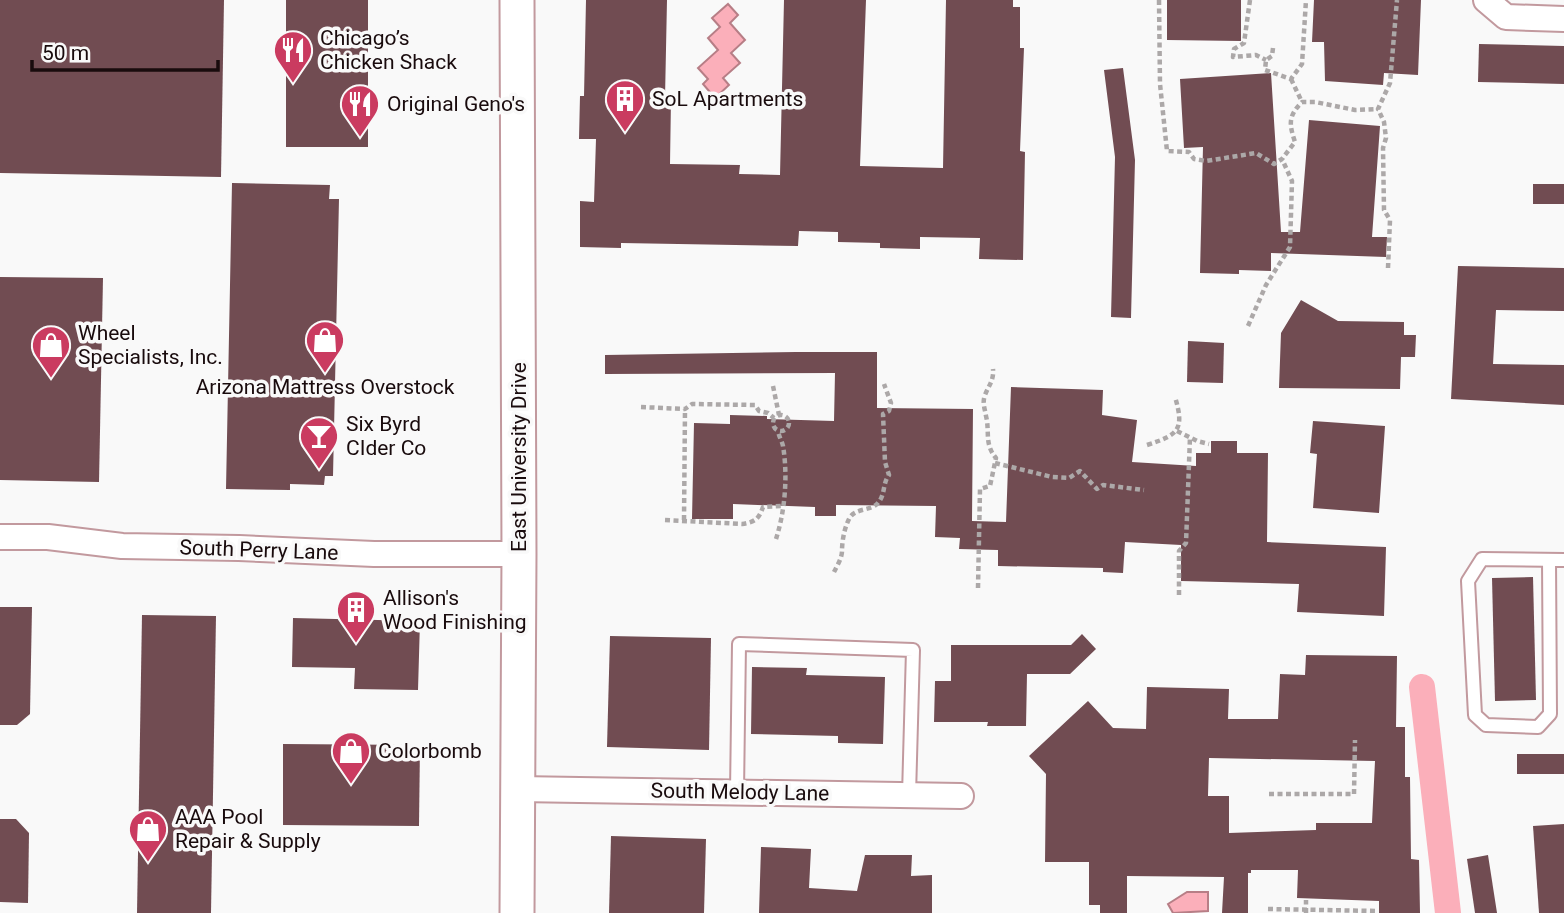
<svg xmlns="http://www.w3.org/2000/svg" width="1564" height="913" font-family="Roboto,sans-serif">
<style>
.water{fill:#fbafba;stroke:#b77e86;stroke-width:2}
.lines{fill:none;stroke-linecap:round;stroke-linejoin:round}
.canal{stroke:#fbafba;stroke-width:26}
.building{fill:#714c52;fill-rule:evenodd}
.lane-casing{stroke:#c2999e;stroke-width:16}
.street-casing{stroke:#c2999e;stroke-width:28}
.secondary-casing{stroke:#c2999e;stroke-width:37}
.path{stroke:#aca8a8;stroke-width:4.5;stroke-dasharray:5 3.5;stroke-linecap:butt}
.lane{stroke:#fff;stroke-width:12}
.street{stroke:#fff;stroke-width:24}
.secondary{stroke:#fff;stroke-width:33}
.labels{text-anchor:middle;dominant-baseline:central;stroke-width:7;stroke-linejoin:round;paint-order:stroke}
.poi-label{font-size:21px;fill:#190b0d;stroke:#f9f9f9;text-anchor:start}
.street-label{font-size:21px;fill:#190b0d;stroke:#f9f9f9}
</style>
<rect width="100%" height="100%" fill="#f9f9f9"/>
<g class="water">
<path d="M728 4 738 15 730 23 745 40 731 53 740 63 723 78 729 85 715 98 703 84 708 79 698 68 718 50 708 38 720 27 712 18Z"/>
<path d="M1187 892H1208V911L1173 913 1168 904Z"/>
</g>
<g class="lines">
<path class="canal" d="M1422 687 1448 913"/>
</g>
<g class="building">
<path d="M0 0H224L221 177 0 173Z"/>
<rect x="286" y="0" width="82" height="147"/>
<path d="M586 0H667L665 98H671L670 164 740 165 739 174 780 175 784 0H866L860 166 943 168 946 0H1013V7H1020V48H1024L1020 151 1025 152 1023 260 979 259 980 238 920 237V249L880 248V243L838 242V232L799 231 798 246 621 243V248L580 247V201L594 202 596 139H579L580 96H584Z"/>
<path d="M1167 0H1241V41L1167 40Z"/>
<path d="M1314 0H1421L1418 75 1384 73 1383 85 1325 81 1324 42H1312Z"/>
<path d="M1479 44 1564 46V84L1478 82Z"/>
<path d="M1123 68 1135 160 1131 318 1111 317 1115 157 1104 70Z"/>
<path d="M1271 73 1281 232H1300L1309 120 1380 126 1372 237H1387L1386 257 1271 253V271L1239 270V274L1200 273 1203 147 1184 148 1180 79Z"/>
<path d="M232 183 330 185 329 199H339L333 476H325L324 485 290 484V490L226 489Z"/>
<rect x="1533" y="184" width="31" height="20"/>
<path d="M1458 266 1564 268V311L1496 310 1493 364 1564 365V405L1451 399Z"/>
<path d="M0 277 103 278 99 482 0 480Z"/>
<path d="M1301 300 1338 321 1404 322V335H1416L1415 357H1401L1400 389 1279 388 1281 333Z"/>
<path d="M1188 341 1224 343 1223 383 1187 382Z"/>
<path d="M796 352H877V408L973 409 972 521 1006 522 1011 387 1103 390 1102 415 1137 420 1132 462 1196 466V453H1211V441H1237V453H1268L1267 542 1386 547 1384 616 1297 612 1299 584 1181 581V545L1125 542 1123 573 1103 572V568L998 566V550L959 549 960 538 935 537 936 506 836 505V516H815V507L733 504V519H692L694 423 730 424V415L767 416V419L834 421 835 373 605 374V355Z"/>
<path d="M1313 421 1385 426 1379 513 1313 508 1317 454 1310 453Z"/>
<path d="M1533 577 1536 700 1495 701 1492 578Z"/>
<path d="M0 607H32L30 714 17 725H0Z"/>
<path d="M142 615 216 616 211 913H137Z"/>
<path d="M293 618 420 621 418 690 354 689 355 668 292 667Z"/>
<path d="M1082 634 1096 649 1070 674H1027L1026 726H987L988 722H934L935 681H951V645H1071Z"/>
<path d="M610 636 711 638 709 750 607 747Z"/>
<path d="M1306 655 1397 656 1396 727H1405V777H1410L1411 859 1419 860 1420 913H1379V901L1297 898 1298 870H1251V873H1248V913H1222L1224 877 1127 876V913H1100V905H1089V862H1045L1046 774 1029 756 1088 701 1113 728 1146 729 1147 687 1229 689 1228 719H1278L1280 674 1305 675ZM1209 758 1375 761 1372 823H1316V830L1229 833V796H1208Z"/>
<path d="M752 667 807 668 806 675 885 677 883 744 838 743V736L751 734Z"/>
<path d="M283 744 420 745 419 826 283 825Z"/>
<rect x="1517" y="754" width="47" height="20"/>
<path d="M0 819H16L29 833 28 903 0 902Z"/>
<path d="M1564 824V913H1539L1533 826Z"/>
<path d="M611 836 706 839 704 913H609Z"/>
<path d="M761 847 811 849 809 888 857 891 865 855H912L911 876 932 875V913H759Z"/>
<path d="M1488 855 1497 913H1475L1467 859Z"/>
</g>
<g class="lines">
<g class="lane-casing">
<g id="lane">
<path d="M1549 560 1550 714 1538 727 1486 725 1475 715 1468 581 1482 559 1564 560"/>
<path d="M737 792 739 644 913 650 909 795"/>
</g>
</g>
<g class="street-casing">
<g id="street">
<path d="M1486 0 1506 17 1564 19"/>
<path d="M0 537H48L122 546 239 548 374 554H519"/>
<path d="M518 789 961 796"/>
</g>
</g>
<g class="secondary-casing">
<path id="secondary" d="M517 913 519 554 517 0"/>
</g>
<g class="path">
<path d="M1159 0 1160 84 1167 151 1189 152 1194 159 1206 161 1256 153 1274 164 1282 159 1295 142C1289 124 1288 116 1302 102H1315L1355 110 1378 109"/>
<path d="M1250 0 1244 43 1234 49 1233 57 1256 55 1266 60"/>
<path d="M1273 48 1272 56 1266 60 1265 70 1291 79 1302 64 1306 0"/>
<path d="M1291 79 1302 102"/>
<path d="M1388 268 1390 220 1384 210 1383 148 1386 138 1384 122 1378 109 1390 83 1397 0"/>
<path d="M1248 326 1266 285 1290 247 1292 181 1282 159"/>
<path d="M773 386 779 415"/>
<path d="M641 407 685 409 692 404 755 405 759 411 768 413 774 418"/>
<circle cx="781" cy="423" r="8"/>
<path d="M1177 431 1197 441 1209 444"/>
<path d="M1147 445C1178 435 1185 430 1175 397"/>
<path d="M995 463 1052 477 1069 478 1080 471 1097 489 1103 485 1144 490"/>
<path d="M665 520 742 524C755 522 759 519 763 507L783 506"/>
<path d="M684 520 685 409"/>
<path d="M776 539C785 511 788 476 783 446 782 441 779 437 778 431"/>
<path d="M834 572C837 566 842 558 842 551 842 542 844 529 849 519 854 508 870 511 877 504 886 495 882 484 889 475L885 462 883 414 889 411 891 403 884 384"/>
<path d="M978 588 980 489 990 486 996 458C984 444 990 432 986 416 985 409 982 403 985 395 989 385 994 380 993 369"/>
<path d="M1179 595V551L1186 543 1190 437"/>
<path d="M1269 794H1354L1355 740"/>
<path d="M1268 909 1377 911"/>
<path d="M1306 913V900"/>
</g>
<use href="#lane" class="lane"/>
<use href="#street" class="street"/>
<use href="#secondary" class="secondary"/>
</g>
<defs>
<g id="restaurant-pin" transform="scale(2.0125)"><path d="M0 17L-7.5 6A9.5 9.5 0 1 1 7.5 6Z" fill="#ca3b60" stroke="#f9f9f9"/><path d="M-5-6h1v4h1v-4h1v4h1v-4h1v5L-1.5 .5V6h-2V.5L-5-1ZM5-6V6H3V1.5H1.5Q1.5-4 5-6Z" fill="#fff"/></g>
<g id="building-pin" transform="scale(2.0125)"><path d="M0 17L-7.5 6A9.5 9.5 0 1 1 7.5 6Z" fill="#ca3b60" stroke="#f9f9f9"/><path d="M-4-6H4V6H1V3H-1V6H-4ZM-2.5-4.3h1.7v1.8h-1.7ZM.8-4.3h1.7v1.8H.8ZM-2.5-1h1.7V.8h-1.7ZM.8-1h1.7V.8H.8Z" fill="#fff"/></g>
<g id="shop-pin" transform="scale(2.0125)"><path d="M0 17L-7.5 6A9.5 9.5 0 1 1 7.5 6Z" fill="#ca3b60" stroke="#f9f9f9"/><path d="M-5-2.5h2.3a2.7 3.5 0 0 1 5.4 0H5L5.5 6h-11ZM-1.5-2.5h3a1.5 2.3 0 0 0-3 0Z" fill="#fff"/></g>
<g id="bar-pin" transform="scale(2.0125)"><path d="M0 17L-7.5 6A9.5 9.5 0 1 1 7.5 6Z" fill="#ca3b60" stroke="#f9f9f9"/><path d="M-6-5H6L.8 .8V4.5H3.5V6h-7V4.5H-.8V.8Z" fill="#fff"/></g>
</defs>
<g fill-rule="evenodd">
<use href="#restaurant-pin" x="293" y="50"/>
<use href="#building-pin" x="625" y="99"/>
<use href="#restaurant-pin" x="360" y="104"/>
<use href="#shop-pin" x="325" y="340"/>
<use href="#shop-pin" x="51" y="345"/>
<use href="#bar-pin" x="319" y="436"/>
<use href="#building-pin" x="356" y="610"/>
<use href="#shop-pin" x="351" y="751"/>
<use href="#shop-pin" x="148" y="829"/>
</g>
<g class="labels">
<g class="poi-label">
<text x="320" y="38">Chicago’s<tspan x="320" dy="24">Chicken Shack</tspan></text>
<text x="652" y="99">SoL Apartments</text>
<text x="387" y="104">Original Geno's</text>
<text x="78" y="333">Wheel<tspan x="78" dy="24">Specialists, Inc.</tspan></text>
<text x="325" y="387" text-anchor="middle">Arizona Mattress Overstock</text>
<text x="346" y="424">Six Byrd<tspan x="346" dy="24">CIder Co</tspan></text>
<text x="383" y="598">Allison's<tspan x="383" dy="24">Wood Finishing</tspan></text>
<text x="378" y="751">Colorbomb</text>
<text x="175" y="817">AAA Pool<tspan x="175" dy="24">Repair &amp; Supply</tspan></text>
</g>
<g class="street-label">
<text transform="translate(519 457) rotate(-90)">East University Drive</text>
<text transform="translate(259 550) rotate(2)">South Perry Lane</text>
<text transform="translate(740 792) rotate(1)">South Melody Lane</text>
</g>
</g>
<path d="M32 60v10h186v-10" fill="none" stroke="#190b0d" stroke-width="3.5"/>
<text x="42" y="60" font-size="21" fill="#190b0d" stroke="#f9f9f9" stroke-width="5" paint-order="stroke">50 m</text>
</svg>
